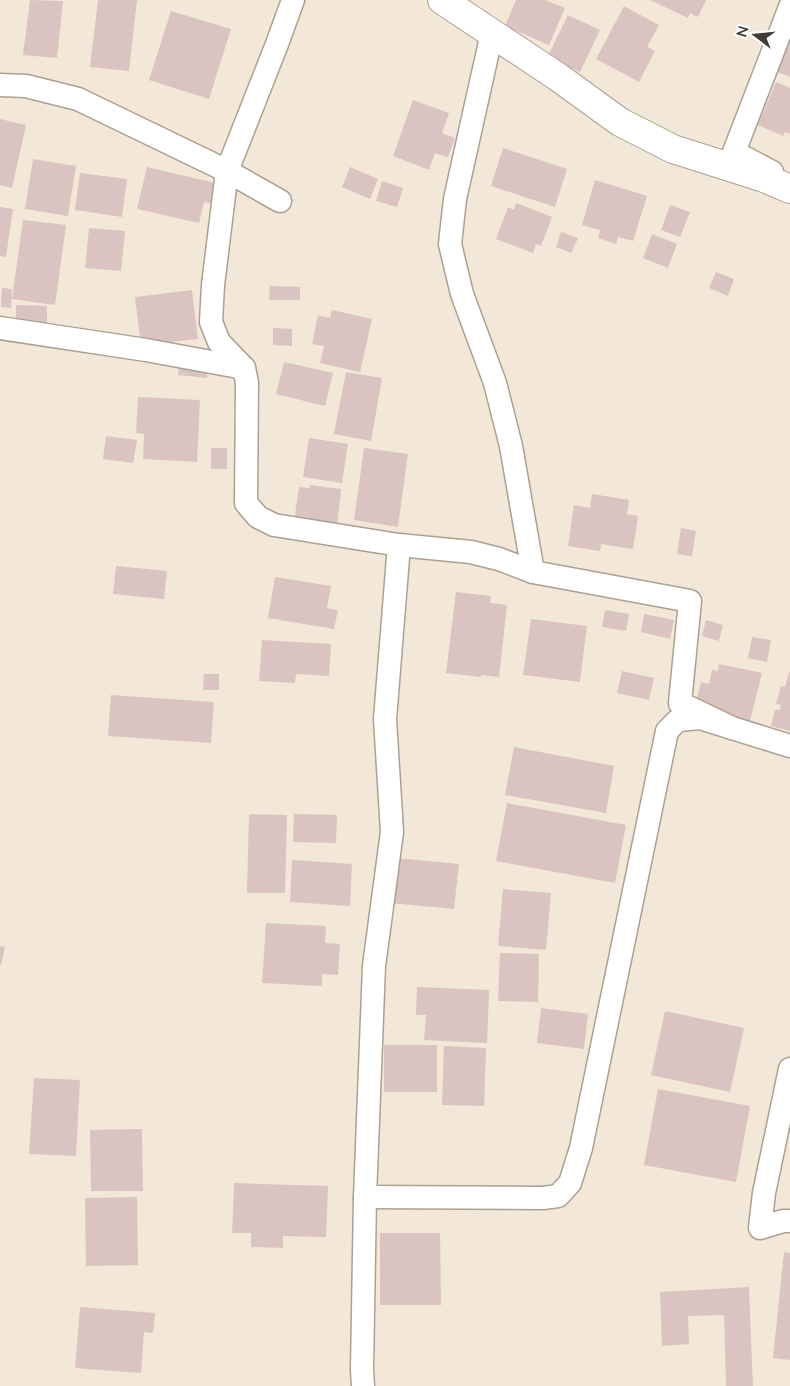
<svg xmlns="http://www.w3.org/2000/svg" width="790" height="1386" font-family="Lato,sans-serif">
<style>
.building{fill:#d9c4c1}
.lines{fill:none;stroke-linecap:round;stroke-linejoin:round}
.minor-casing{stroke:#aba092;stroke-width:25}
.tertiary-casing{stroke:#aba092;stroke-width:30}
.minor{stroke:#fff;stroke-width:22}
.tertiary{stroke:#fff;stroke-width:28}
</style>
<rect width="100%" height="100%" fill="#f3e7d8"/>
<g class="building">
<path d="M30 0 63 1 57 58 23 55Z"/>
<path d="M98 0H137L129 71 90 67Z"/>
<path d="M516 0H545L565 8 549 45 505 26Z"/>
<path d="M650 0H706L698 17 690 13 688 18Z"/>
<path d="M624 6 659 25 647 47 655 51 639 82 596 59Z"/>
<path d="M171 11 231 29 209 99 149 80Z"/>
<path d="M568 15 600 30 580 72 548 56Z"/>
<path d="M790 40V77L777 72Z"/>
<path d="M776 82 790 88V134L785 132 783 136 758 125Z"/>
<path d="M413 100 449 113 442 133 455 138 448 157 435 153 429 170 393 156Z"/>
<path d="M0 119 26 125 12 188 0 185Z"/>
<path d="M503 148 567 169 555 207 491 186Z"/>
<path d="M33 159 76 166 68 216 25 209Z"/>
<path d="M147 167 228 186 224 206 204 202 199 223 137 209Z"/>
<path d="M350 167 378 179 370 199 342 187Z"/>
<path d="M80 173 127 179 122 217 75 210Z"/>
<path d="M595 180 647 196 633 241 618 237 616 244 598 238 600 230 582 225Z"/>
<path d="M382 181 403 188 397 207 376 201Z"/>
<path d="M516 203 552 217 541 246 536 244 533 253 496 239 508 207 514 210Z"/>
<path d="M670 205 690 212 680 237 661 230Z"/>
<path d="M0 207 13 209 6 257 0 256Z"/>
<path d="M23 220 66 225 55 305 12 299Z"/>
<path d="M89 228 125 231 121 271 85 268Z"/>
<path d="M561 232 578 238 571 253 556 247Z"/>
<path d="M652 234 677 244 668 268 643 258Z"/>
<path d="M716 272 734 279 728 296 709 288Z"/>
<path d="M270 286 300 287V300H269Z"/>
<path d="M2 288 12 289 11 308 1 307Z"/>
<path d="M192 290 198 339 141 345 135 297Z"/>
<path d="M16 305 47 306V324H16Z"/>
<path d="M332 310 372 319 360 372 320 363 324 346 312 344 318 315 330 318Z"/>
<path d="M273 328 292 329V346L273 345Z"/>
<path d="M180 357 208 360 207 378 178 375Z"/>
<path d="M284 362 333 373 325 406 276 394Z"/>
<path d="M346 372 382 378 371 441 334 434Z"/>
<path d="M138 397 200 400 197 462 143 459 144 434 136 433Z"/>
<path d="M106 436 137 440 133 463 103 459Z"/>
<path d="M309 438 348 444 342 483 303 477Z"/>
<rect x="211" y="448" width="16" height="21"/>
<path d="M364 448 408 454 398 527 354 520Z"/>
<path d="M310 485 341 489 337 527 294 522 299 487 310 488Z"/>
<path d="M592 494 629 500 627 514 638 516 633 549 601 544 600 551 568 546 574 505 590 508Z"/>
<path d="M681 528 696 531 692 556 677 554Z"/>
<path d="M116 566 167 571 164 599 113 594Z"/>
<path d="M275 577 331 586 327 608 338 610 334 629 268 618Z"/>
<path d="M456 592 491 596 490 603 507 605 499 677 481 675V677L446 673Z"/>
<path d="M605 610 629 614 626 631 602 627Z"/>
<path d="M644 614 674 620 670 639 641 632Z"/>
<path d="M531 619 587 626 580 682 523 675Z"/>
<path d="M706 620 723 625 719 641 702 636Z"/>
<path d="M752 637 771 640 767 662 748 658Z"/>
<path d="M262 640 331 644 329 676 296 674 295 683 259 681Z"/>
<path d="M719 664 762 673 750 721 713 713 695 706 701 682 709 684 712 670 718 671Z"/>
<path d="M622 671 654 678 649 700 617 693Z"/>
<path d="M789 672H790V731L771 726 775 710H780L781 705 776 704 781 686 785 687Z"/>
<path d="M204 674H219V690H203Z"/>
<path d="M111 695 214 702 211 743 108 736Z"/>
<path d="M514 747 614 766 606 813 505 795Z"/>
<path d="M507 803 626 825 615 883 496 861Z"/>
<path d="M249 814 287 815 285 893H247Z"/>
<path d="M294 814 337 815 336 843 293 842Z"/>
<path d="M395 858 459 864 454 909 390 903Z"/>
<path d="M292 860 352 864 350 906 290 902Z"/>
<path d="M503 889 551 893 546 950 498 946Z"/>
<path d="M266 923 326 926 325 943 340 944 338 975 322 974V986L262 983Z"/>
<path d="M0 946 5 947 1 965H0Z"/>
<path d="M500 953 539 954 538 1002 498 1001Z"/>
<path d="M417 987 489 990 487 1043 424 1040 426 1015H416Z"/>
<path d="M541 1008 588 1014 584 1049 537 1043Z"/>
<path d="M665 1011 744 1028 730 1092 651 1075Z"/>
<rect x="384" y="1045" width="53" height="47"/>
<path d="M444 1046 486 1048 484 1106 442 1105Z"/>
<path d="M34 1078 80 1080 76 1156 29 1154Z"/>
<path d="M658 1089 750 1106 736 1182 644 1165Z"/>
<path d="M142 1129 143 1191H91L90 1130Z"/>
<path d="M234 1183 328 1186 326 1237 283 1236V1248L251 1247V1233H232Z"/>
<path d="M137 1197 138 1265 86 1266 85 1198Z"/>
<path d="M380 1233H440L441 1305H380Z"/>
<path d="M784 1252 790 1253V1360L773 1358Z"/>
<path d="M749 1287 753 1386H726L724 1315 688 1316 689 1344 662 1346 660 1292Z"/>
<path d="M80 1307 155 1313 153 1333 144 1332 141 1373 75 1368Z"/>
</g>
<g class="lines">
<g class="minor-casing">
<g id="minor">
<path d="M293 0 277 44 227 171 213 285 211 322 219 342 244 368 247 383 246 503 258 517 274 525 399 545 471 552 499 559 533 572 690 601 680 703 732 728"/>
<path d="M492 33 455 199 450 244 462 294 495 383 511 446 533 572"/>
<path d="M0 85 26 86 78 99 227 171 280 201"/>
<path d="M772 172 734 152 790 7"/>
<path d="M0 328 146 350 244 368"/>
<path d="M790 1069 764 1193 760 1228 783 1221H790"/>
<path d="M365 1197 543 1198 558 1196 570 1183 581 1148 667 731 678 720 700 718 790 746"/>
<path d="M363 1386 362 1370 365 1197 374 966 392 832 385 719 399 545"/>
</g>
</g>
<g class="tertiary-casing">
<path id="tertiary" d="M442 0 558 77 620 122 673 149 764 178 790 189"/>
</g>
<use href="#minor" class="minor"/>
<use href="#tertiary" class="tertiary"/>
</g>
<g transform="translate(755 35) rotate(286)" stroke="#ffffff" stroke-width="4" paint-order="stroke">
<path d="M0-4L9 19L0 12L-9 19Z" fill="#403c36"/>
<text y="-8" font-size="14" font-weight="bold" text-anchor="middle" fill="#403c36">N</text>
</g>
</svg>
